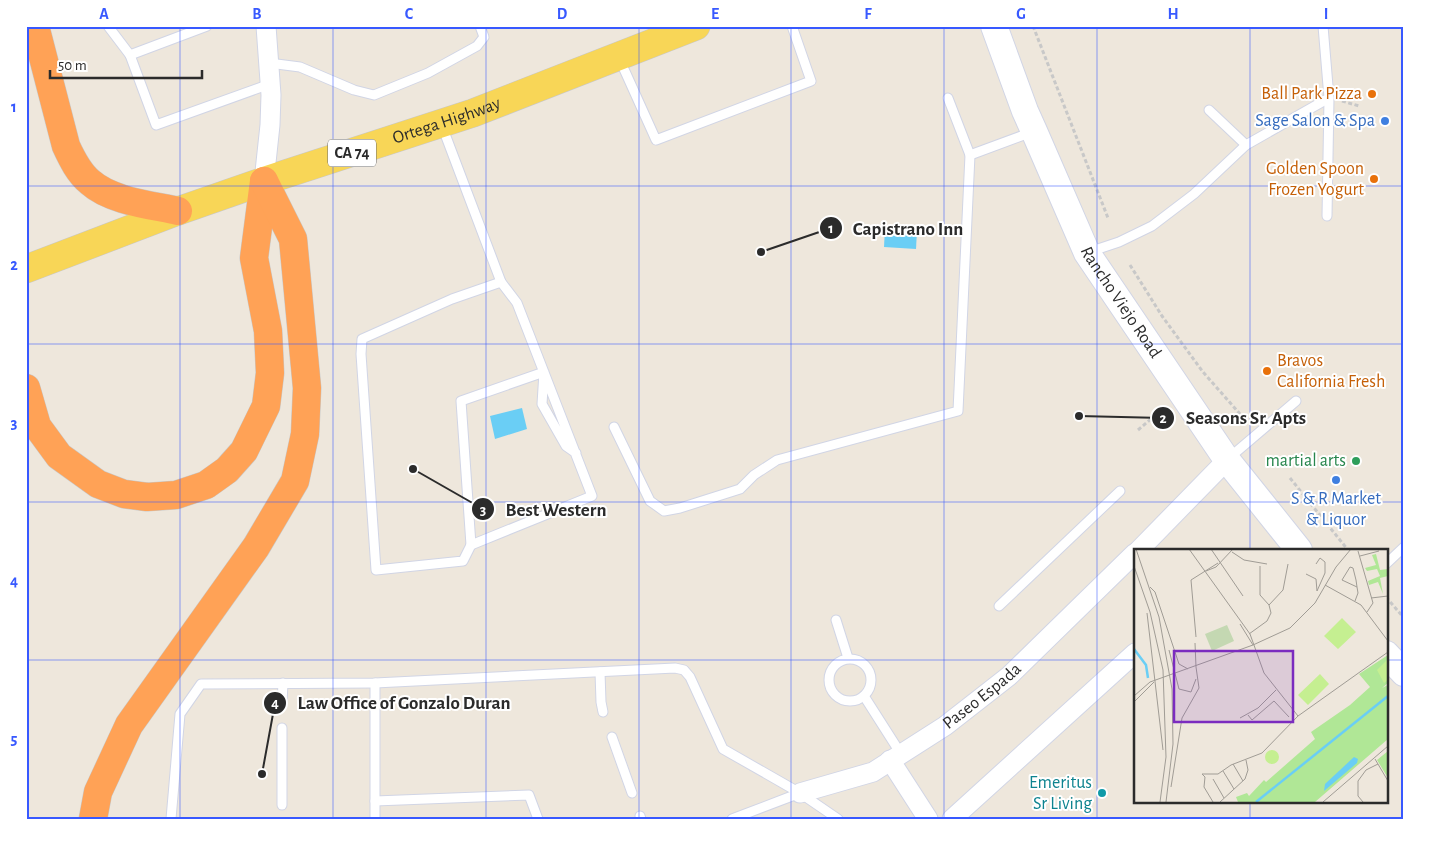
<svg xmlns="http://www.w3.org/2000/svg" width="1430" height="845" font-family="'Alegreya Sans',sans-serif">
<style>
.water{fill:#6acef5}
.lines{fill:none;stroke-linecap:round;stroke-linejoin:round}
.lane-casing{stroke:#d1d5e5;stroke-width:11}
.street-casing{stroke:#d1d5e5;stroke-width:21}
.secondary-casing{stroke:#d1d5e5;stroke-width:28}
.primary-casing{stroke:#c8c8c8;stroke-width:29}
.highway-casing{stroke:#c8c8c8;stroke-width:29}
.path{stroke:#c8c8c8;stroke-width:3;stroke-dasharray:4 2.5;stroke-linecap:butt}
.lane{stroke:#fff;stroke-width:9}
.street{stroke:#fff;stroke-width:19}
.secondary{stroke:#fff;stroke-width:26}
.primary{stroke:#f8d657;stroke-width:28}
.highway{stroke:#ffa256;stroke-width:28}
.grid{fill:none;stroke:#3859ff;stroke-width:1;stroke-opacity:0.55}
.food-dot{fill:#e8710a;stroke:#fff;stroke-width:2}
.shop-dot{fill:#3f7fe0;stroke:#fff;stroke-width:2}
.leisure-dot{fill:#2e9e5b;stroke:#fff;stroke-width:2}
.culture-dot{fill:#0f9aa8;stroke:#fff;stroke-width:2}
.labels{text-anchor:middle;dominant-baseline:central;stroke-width:4;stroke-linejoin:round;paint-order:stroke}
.shield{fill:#fff;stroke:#6b6b6b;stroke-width:1}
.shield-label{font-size:16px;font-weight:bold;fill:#2b2b2b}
.food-label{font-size:18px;fill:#c56008;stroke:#fff;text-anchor:end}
.street-label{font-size:18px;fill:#2b2b2b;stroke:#fff}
.shop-label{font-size:18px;fill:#366cbe;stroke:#fff;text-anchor:end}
.leisure-label{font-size:18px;fill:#27864d;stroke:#fff;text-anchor:end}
.culture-label{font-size:18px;fill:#0d838f;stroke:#fff;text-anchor:end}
.inset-river{fill:none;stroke:#6acef5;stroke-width:2.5}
.inset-road{fill:none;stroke:#a09c95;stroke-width:1}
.view{fill:#7b2cbf;fill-opacity:0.15;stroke:#7b2cbf;stroke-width:2.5}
.inset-edge{fill:none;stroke:#2b2b2b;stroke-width:2.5}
.leader{fill:none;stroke:#2b2b2b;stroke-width:2}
.callout-dot{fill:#2b2b2b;stroke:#fff;stroke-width:2}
.mark-label{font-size:15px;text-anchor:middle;font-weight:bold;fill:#fff}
.callout-label{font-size:19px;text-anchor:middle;font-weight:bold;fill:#2b2b2b;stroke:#fff;stroke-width:4;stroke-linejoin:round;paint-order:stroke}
.neatline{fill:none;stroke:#3859ff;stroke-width:2}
.grid-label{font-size:16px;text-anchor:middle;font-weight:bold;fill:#3859ff}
</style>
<rect width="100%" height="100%" fill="#eee7dc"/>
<g class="water">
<path d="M885 228 917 231 916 249 884 247Z"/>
<path d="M522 408 527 429 495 439 490 416Z"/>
</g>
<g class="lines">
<g class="lane-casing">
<g id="lane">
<path d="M108 26 130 55"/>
<path d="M207 26 130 55 156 125 270 84"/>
<path d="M619 58 656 140 811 81 792 26"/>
<path d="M269 63 300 67 354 90 374 95 428 73 477 46 484 37 480 26"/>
<path d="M1209 110 1246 145"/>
<path d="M442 126 501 282 517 303 592 496 471 545 461 401 544 372 542 404 566 446 576 453"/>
<path d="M970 155 1032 132"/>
<path d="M1327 216 1329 98"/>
<path d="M1089 252 1119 242 1152 226 1194 194 1246 145 1329 98 1323 26"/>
<path d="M614 427 650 501 664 511 680 508 740 489 754 475 777 460 958 411 970 155 948 98"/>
<path d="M1229 458 1296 401"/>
<path d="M471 545 463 561 376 570 361 354 362 339 452 299 501 282"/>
<path d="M1386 564 1404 547"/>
<path d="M999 606 1120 491"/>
<path d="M836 620 848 658"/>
<circle cx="850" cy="680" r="21"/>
<path d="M600 672 601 702 603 712"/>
<path d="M375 683V819"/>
<path d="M864 696 901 754"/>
<path d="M282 703 283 683"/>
<path d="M612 737 632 793"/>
<path d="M375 801 529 795 538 819"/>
<path d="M282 805V728"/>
<path d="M640 816 641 819"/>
<path d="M171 819 180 714 201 684 375 683 675 668 684 670 690 677 723 749 800 793 838 819"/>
<path d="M732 819 800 793"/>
</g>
</g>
<g class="street-casing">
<g id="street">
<path d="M264 181 270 125 271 95 266 26"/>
<path d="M1139 550 1227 460"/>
<path d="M890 760 928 819"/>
<path id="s1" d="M800 793 873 772 945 726 1009 676 1135 553"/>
<path d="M952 819 1135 653"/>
</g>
</g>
<g class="secondary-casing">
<g id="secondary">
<path id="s2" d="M994 26 1025 111 1034 131 1087 253 1227 460 1299 550"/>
<path d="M1386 654 1404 673"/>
</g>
</g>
<g class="primary-casing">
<g id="primary">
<path id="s3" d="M26 269 178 211 264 181 473 113 696 26"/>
</g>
</g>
<g class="highway-casing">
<g id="highway">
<path d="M35 26 66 146C72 159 79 173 90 182 111 201 151 205 178 211"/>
<path d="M26 388 37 426 59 456 98 484 124 494 147 497 176 495 206 485 227 470 244 451 266 406 270 373 268 331 254 258 264 181"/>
<path d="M93 819 98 792 129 725 256 547 295 481 305 434 307 388 293 239 264 181"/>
</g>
</g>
<g class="path">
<path d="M1033 26 1108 218"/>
<path d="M1342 101 1359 106"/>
<path d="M1130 265 1162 316 1203 372 1240 414"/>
<path d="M1138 430 1151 419"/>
<path d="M1290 478 1348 550"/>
<path d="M1386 597 1404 618"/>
</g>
<use href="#lane" class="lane"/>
<use href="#street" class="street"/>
<use href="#secondary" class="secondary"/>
<use href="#primary" class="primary"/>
<use href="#highway" class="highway"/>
</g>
<path class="grid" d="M180 26V819M333 26V819M486 26V819M639 26V819M791 26V819M944 26V819M1097 26V819M1250 26V550M26 186H1404M26 344H1404M26 502H1404M26 660H1135M1386 660H1404M1250 801V819"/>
<g class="food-dot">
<circle cx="1372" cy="94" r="5"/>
<circle cx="1374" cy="179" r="5"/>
<circle cx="1267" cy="371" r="5"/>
</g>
<g class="shop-dot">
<circle cx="1385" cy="121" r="5"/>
<circle cx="1336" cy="480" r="5"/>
</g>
<circle class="leisure-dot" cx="1356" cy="461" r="5"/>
<circle class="culture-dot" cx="1102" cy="793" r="5"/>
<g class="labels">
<rect class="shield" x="328" y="139.5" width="48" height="27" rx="4"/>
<g class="shield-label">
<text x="352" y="153">CA 74</text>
</g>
<g class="food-label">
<text x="1362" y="94">Ball Park Pizza</text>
<text x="1364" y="169">Golden Spoon<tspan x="1364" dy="21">Frozen Yogurt</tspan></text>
<text x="1277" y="361" text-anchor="start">Bravos<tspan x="1277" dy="21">California Fresh</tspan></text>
</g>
<g class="street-label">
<text stroke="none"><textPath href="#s3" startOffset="446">Ortega Highway</textPath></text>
<text stroke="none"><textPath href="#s2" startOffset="305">Rancho Viejo Road</textPath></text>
<text stroke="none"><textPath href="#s1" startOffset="209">Paseo Espada</textPath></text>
</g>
<g class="shop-label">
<text x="1375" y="121">Sage Salon &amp; Spa</text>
<text x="1336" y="499" text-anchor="middle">S &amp; R Market<tspan x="1336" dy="21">&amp; Liquor</tspan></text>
</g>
<g class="leisure-label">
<text x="1346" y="461">martial arts</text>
</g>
<g class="culture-label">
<text x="1092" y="783">Emeritus<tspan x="1092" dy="21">Sr Living</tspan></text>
</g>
</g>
<g transform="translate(1134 549)">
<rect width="254" height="254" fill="#eee7dc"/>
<path d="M242 5 246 21 254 20V27L246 29 249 45 244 33 235 36 234 32 246 27 243 20 233 22 231 19 242 16 238 6ZM254 106V134L248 139 254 136V190L181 253H104L102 248 113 244 115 247 130 231 132 233 181 190 177 183 216 156 236 138 225 125ZM254 202V229L243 211Z" fill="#b0e796"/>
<path d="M93 76 100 92 78 102 71 85Z" fill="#c4d8b2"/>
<path d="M208 69 222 83 204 100 190 87ZM254 110V131L250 134 243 121ZM186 125 195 135 174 156 164 146ZM131 208a7 7 0 1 1 14 0a7 7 0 1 1-14 0Z" fill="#c5ef91"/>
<path d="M220 208 224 210 223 214 190 242 191 235Z" fill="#6acef5"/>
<path class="inset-river" d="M0 100 12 116 14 129M122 253 254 147"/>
<path class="inset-road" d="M2 0 25 68 38 140 39 195 32 253M55 0 116 85 130 124 164 167 254 103M77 0 109 47M224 2 239 54 233 63M98 3 110 11 133 15M226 7 245 2M182 15 186 9 191 13V24L183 42M0 17 16 63 29 121 32 208 26 253M72 22 82 18 99 0M172 25 182 30 183 42M191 36 227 56 254 92M16 38 21 43 45 115 54 120M237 49 254 47M221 52 224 44 223 38 222 31 219 19 216 18 208 31 223 38M135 56 149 41 154 15M13 64 29 201M106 75 119 96M115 85 133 72 137 64 135 56 126 46V17M62 88 57 31 84 14M61 94 62 118M35 101 45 140 57 143 62 130M0 147 16 133 119 96 156 79 181 54 202 18 217 0M0 153 20 133M114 166 118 171 140 152 155 168M106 169 124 159 142 141M241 210 254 232M99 215 109 232M89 222 100 240M79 230 90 249M37 238 48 169 65 139 62 118M79 253 70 238 71 228 68 225H84L97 216 128 204 164 167M86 253 111 230 114 221 112 211M189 253 254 197M229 253 224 247V232L232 221 244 215"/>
<path class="view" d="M40 102H159V173H40Z"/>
<rect width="254" height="254" class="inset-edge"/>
</g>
<path class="leader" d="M761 252L831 228M1079 416L1163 418M413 469L483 509M262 774L275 703"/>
<g class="callout-dot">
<circle cx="761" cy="252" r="5"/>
<circle cx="1079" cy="416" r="5"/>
<circle cx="413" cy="469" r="5"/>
<circle cx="262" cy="774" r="5"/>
<circle cx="831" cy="228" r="12"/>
<circle cx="1163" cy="418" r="12"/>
<circle cx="483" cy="509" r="12"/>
<circle cx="275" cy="703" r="12"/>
</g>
<g class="mark-label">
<text x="831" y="233">1</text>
<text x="1163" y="423">2</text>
<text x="483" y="515">3</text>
<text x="275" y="708">4</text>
</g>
<g class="callout-label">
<text x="908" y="235">Capistrano Inn</text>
<text x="1246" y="424">Seasons Sr. Apts</text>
<text x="556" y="516">Best Western</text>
<text x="404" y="709">Law Office of Gonzalo Duran</text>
</g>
<rect width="1430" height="845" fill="none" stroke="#ffffff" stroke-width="55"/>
<path d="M50 70v8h152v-8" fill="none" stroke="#2b2b2b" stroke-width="2.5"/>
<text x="58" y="70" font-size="15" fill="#2b2b2b" stroke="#ffffff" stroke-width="4" paint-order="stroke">50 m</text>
<rect x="28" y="28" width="1374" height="790" class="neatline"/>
<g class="grid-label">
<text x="104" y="19">A</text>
<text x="257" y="19">B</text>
<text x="409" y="19">C</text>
<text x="562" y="19">D</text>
<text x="715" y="19">E</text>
<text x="868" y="19">F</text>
<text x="1021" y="19">G</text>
<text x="1173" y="19">H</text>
<text x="1326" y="19">I</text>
<text x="14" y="112">1</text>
<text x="14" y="270">2</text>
<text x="14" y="428">3</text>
<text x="14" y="586">4</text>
<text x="14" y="744">5</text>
</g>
</svg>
